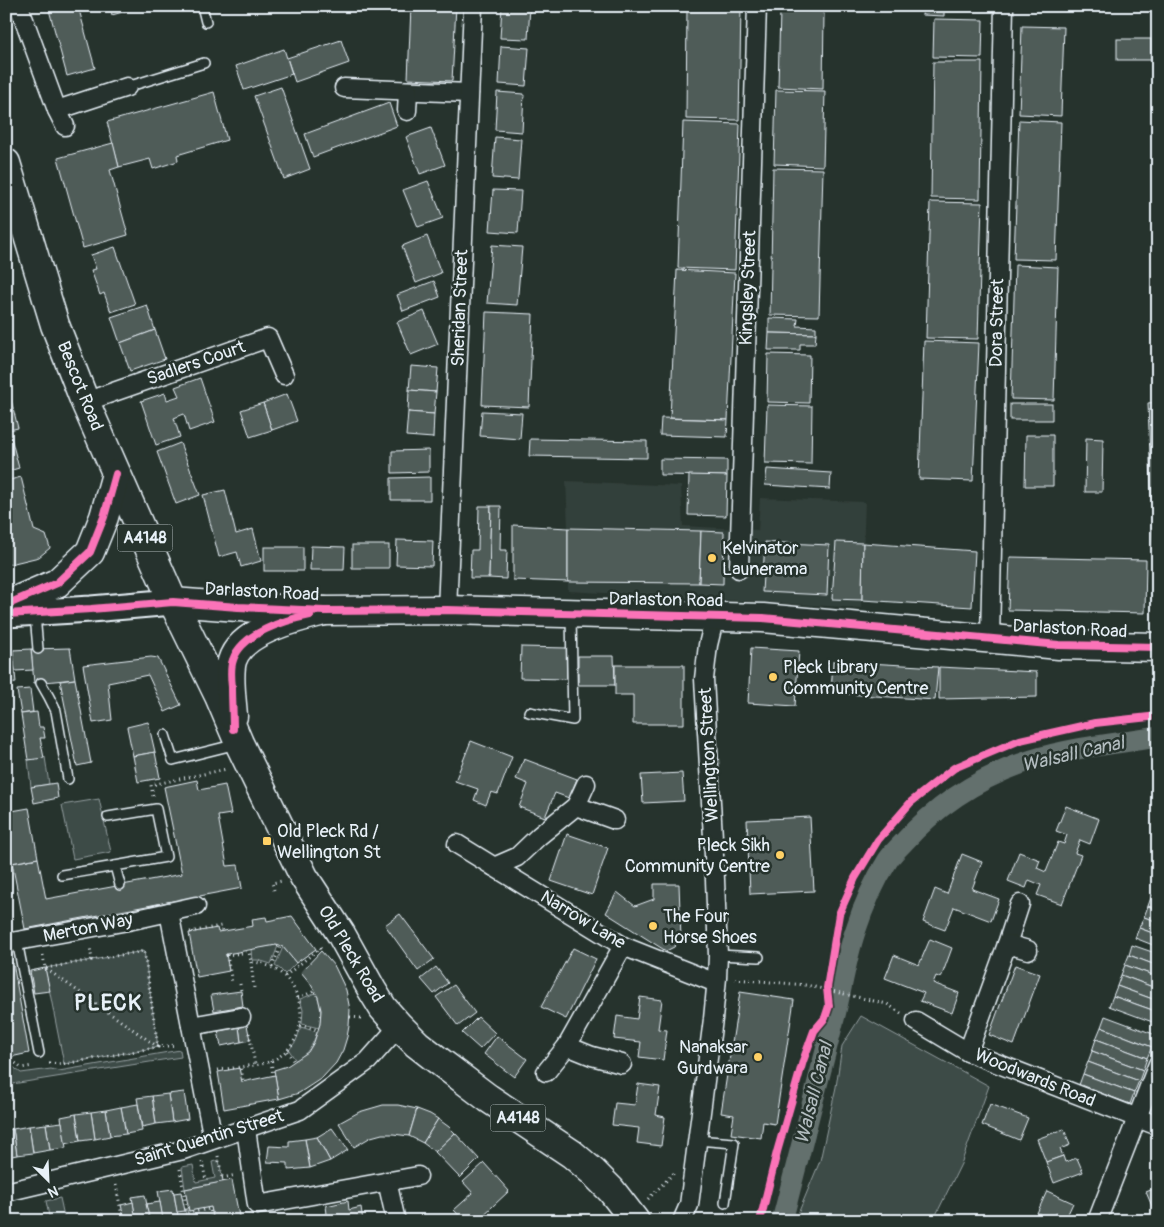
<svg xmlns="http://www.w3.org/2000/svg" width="1164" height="1227" font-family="Pangolin,sans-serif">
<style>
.built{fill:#333f3a}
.green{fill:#3e4b47;stroke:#939ea0}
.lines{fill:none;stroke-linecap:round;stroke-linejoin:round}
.canal{stroke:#636f6d;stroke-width:21}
.building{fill:#505c59;stroke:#e8f1f8}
.lane-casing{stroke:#e8f1f8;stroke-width:12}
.street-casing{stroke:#e8f1f8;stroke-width:21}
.secondary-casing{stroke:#e8f1f8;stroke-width:29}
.primary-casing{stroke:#e8f1f8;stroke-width:31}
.highway-casing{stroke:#e8f1f8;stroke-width:31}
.path{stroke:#e8f1f8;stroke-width:3;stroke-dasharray:1 4;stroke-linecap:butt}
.lane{stroke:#26332d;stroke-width:9}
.street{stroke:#26332d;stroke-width:18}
.secondary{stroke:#26332d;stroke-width:25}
.primary{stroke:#26332d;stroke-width:28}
.highway{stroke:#26332d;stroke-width:28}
.cycleway-casing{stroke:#26332d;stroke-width:11}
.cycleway{stroke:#fb73b8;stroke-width:8}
.poi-dot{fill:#ffd166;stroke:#26332d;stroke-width:2}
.labels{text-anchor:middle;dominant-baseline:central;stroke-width:5;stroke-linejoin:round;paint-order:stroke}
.shield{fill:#26332d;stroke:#aeb8bb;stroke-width:1}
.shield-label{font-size:16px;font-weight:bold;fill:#e8f1f8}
.street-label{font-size:18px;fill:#e8f1f8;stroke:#26332d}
.poi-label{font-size:18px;fill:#e8f1f8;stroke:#26332d;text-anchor:start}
.water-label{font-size:19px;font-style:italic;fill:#b3bdc0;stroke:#26332d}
.district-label{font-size:22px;font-weight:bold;letter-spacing:1px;fill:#e8f1f8;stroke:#26332d}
</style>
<rect width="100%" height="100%" fill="#26332d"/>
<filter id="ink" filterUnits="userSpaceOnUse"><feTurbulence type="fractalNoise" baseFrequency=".02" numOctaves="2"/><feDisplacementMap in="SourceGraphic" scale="10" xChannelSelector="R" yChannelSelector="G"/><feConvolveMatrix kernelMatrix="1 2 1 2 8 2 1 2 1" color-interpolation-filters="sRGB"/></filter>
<g filter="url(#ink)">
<path class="built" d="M566 481 681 486 683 526 758 530 760 498 865 502 861 608 568 591V528Z"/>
<g class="green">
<path d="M45 757 49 784 31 787 28 760Z"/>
<path d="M99 799 111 852 73 859 62 805Z"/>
<path d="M276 945 278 946 271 964 258 960H252L251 949Z"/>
<path d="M283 947 296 963 285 974 280 969 275 966Z"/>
<path d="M144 951 158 1047 64 1064 45 968Z"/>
<path d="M316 993C321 1003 322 1016 319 1028L302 1024 303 1010 300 999Z"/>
<path d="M861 1016 989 1086 961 1164 933 1221H795L820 1161 836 1087 842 1046Z"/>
<path d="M301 1027 317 1032C313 1045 308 1053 296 1061L289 1050 296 1041Z"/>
<path d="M180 1050 181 1057 6 1085V1067L12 1066 21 1073 51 1069 59 1071Z"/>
<path d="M219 1160 223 1182 185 1189 182 1167 193 1165 196 1182 215 1178 212 1162Z"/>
<path d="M60 1198 65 1221H50L46 1201Z"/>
<path d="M211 1207 214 1221H187L185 1211Z"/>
</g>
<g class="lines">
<path class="canal" d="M782 1221C799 1155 816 1089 833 1023 841 993 845 962 855 932 863 907 874 882 888 860 892 854 898 848 903 843 938 804 982 776 1032 760 1072 747 1116 744 1158 737"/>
</g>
<g class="building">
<path d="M48 6H78L95 68 67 76Z"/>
<path d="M110 6H144L112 15Z"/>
<path d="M411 6H456L452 81 408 79Z"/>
<path d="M502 6H530L528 39 500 38Z"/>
<path d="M687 6H741L739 120 686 119Z"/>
<path d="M923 6H944V16L922 15Z"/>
<path d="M780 11 824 12 823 89 778 87Z"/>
<path d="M934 19 983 20 982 58 933 57Z"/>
<path d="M1022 26 1064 27 1061 116 1019 114Z"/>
<rect x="1117" y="39" width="34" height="21"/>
<path d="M341 40 349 63 295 82 287 58Z"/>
<path d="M501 46 529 48 526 86 499 84Z"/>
<path d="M284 49 292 74 244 90 236 66Z"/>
<path d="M933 62H982L980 199 931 198Z"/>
<path d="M281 87 310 169 284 179 254 96Z"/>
<path d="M776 90 825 91 823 166 774 164Z"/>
<path d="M214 92 227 140 177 155 178 161 153 169 150 159 119 167 107 122Z"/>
<path d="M497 92 524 94 522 132 495 130Z"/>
<path d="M389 103 397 126 313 157 305 134Z"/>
<path d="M1019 120 1061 122 1056 260 1014 259Z"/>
<path d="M683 122 740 124 735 270 678 268Z"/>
<path d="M431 128 445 165 420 174 406 137Z"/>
<path d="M495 137 521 139 518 180 492 178Z"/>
<path d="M113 143 119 167 110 170 128 235 83 248 58 158Z"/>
<path d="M773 168 823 169 819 316 770 315Z"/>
<path d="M428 181 443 218 418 227 403 190Z"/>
<path d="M493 190 521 191 518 233 490 231Z"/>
<path d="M930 202 982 203 978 339 926 338Z"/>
<path d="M427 236 441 273 416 283 402 246Z"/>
<path d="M492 245 522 247 517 305 487 303Z"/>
<path d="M115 247 135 304 111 312 104 293 100 295 91 270 96 269 91 255Z"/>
<path d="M1015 265 1058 267 1054 400 1011 399Z"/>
<path d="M677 270 735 273 728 420 670 418Z"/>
<path d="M434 281 440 297 403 311 397 295Z"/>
<path d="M147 305 155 330 120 343 111 317Z"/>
<path d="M424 311 438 344 411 355 397 322Z"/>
<path d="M486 312 533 314 529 407 482 405Z"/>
<path d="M769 318 798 319 797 326 816 327V334L769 333Z"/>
<path d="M155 330 165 359 130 371 120 343Z"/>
<path d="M769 333 816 334 815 344H800V350H768Z"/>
<path d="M924 341 979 343 973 481 919 479Z"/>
<path d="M768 354 810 355 809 403 767 402Z"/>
<path d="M411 366 438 368 436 392 409 390Z"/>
<path d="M200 378 215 422 189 431 184 414 174 418 180 437 156 445 141 401 165 393 167 400 179 396 175 387Z"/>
<path d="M409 390 436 392 434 414 408 412Z"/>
<path d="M9 392 18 428 9 430 19 468 6 472V393Z"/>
<path d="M287 394 297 421 272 430 263 403Z"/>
<path d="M1158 402V512H1152L1148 403Z"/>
<path d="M263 403 272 430 250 437 241 410Z"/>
<rect x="1010" y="404" width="42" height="16"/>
<path d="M767 405 812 406 811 464 765 463Z"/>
<path d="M482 411 522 413 520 439 480 436Z"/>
<path d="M408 412 434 414 433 438 406 436Z"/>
<path d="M661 418 728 420 727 437 660 435Z"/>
<path d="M1026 435H1053V486H1025Z"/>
<path d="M1086 438 1103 439 1102 492H1085Z"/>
<path d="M530 439 647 441V458L529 456Z"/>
<path d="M180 443 200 495 176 504 157 452Z"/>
<path d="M429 450V472L392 473V451Z"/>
<path d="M660 459 727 460V476L660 475Z"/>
<path d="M767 469 831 473 830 489 765 485Z"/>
<path d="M689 475 727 476 726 516 688 515Z"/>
<path d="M21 477 34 530 46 535 50 548 39 557 6 565V481Z"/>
<path d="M430 477V500H391V478Z"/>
<path d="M225 490 236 534 253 529 261 561 241 567 237 552 219 557 203 495Z"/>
<path d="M479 506H491L489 578H470L471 550H478Z"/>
<path d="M491 506H501L500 550H507L506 579 489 578Z"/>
<path d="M1152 512H1158V593H1155Z"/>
<path d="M513 525 568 528V582L513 580Z"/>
<path d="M568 528 701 531 699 583 568 582Z"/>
<path d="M701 531 724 532 723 584 699 583Z"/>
<path d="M397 540 433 541 432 566 396 565Z"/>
<path d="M765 542 829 545 827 595 762 592Z"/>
<path d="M836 542 863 543 862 600 832 599Z"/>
<path d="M863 543 975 551 972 607 862 600Z"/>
<rect x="352" y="545" width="37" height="23"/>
<path d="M311 546 345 547 344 570H310Z"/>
<rect x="264" y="547" width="39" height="24"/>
<path d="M1010 557 1146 560 1145 613 1008 610Z"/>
<path d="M521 647 567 648V679L520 678Z"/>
<path d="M70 648 75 679 34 683 31 649Z"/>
<path d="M751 648 799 651 795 706 748 703Z"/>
<path d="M31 649 33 670 15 671 13 650Z"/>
<path d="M578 656H614L615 685H578Z"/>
<path d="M151 657 158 658 181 705 165 712 148 675 108 683 112 720 93 723 83 665Z"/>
<path d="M833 661 938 667 935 700 831 693Z"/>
<path d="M6 662H14L16 683 6 684Z"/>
<path d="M615 665H684V724H633V695H615Z"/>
<path d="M939 667 1037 672V697L939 699Z"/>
<path d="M75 679 91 763 77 766 60 681Z"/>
<path d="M30 689 33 712 21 714 17 690Z"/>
<path d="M37 712 39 727H43L45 738H40L44 758 28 760 21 714Z"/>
<path d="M148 722 155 752 133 756 127 727Z"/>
<path d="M471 741 512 757 498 794 491 792 486 805 474 800 478 789 455 781Z"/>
<path d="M155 752 160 778 138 782 133 756Z"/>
<path d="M524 759 577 779 569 798 555 793 545 817 519 807 528 784 516 779Z"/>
<path d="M682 773 684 801 643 803 641 775Z"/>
<path d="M197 780 199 790 225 785 231 814 218 816 227 866 238 865 242 888 25 929 12 863 38 858 46 899 182 874 164 787Z"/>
<path d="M56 783 58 798 34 803 31 787Z"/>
<path d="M1066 806 1099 819 1090 844 1080 840 1075 853 1081 855 1062 904 1037 895 1041 885 1029 880 1026 888 1008 881 1019 852 1040 860 1037 868 1046 872 1058 842 1064 844 1067 835 1056 831Z"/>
<path d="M29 808 38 858 6 864V812Z"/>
<path d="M810 817 814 891 750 894 747 820Z"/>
<path d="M567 834 608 848 592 895 551 881Z"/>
<path d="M962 854 982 862 972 889 999 899 991 921 954 907 945 930 923 922 935 889 947 894Z"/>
<path d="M654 884H679L681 939 674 947 666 951 606 913 617 892 635 906 654 899Z"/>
<path d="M1152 895 1158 897V910L1148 906Z"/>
<path d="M1148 906 1158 910V922L1144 917Z"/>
<path d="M400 914 434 959 418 971 385 925Z"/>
<path d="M292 916 316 949 296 963 283 947 276 945 227 954H226L229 971 197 977 189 933 217 928 218 932 253 926 252 919 266 917 267 921Z"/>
<path d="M1144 917 1158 922V935L1139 928Z"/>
<path d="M1139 928 1158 935V947L1135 938Z"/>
<path d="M930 939 952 948 941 978 936 976 933 983 959 993 952 1013 920 1001 924 993 885 978 894 955 919 965Z"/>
<path d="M1132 945 1158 954V966L1129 955Z"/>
<path d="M573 948 596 959 566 1019 541 1007Z"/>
<path d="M321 951 335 967 346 990 350 1010 349 1026 347 1037 343 1050 336 1063 322 1078 299 1093 279 1099 274 1070 287 1066 308 1052 314 1042 320 1024 321 1010 318 997 310 983 301 972Z"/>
<path d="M1129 955 1158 966V977L1125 965Z"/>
<path d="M13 963 29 1053 6 1058V964Z"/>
<path d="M1015 965 1040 974 1014 1045 989 1035Z"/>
<path d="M1125 965 1158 977V989L1121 975Z"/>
<path d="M436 967 448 983 434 994 421 979Z"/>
<path d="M45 968 50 991 34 993 30 971Z"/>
<path d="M1121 975 1158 989V1001L1117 986Z"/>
<path d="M454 985 475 1013 458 1026 436 997Z"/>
<path d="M1117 986 1158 1001V1012L1113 996Z"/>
<path d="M241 991 243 1006 214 1011 211 995Z"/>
<path d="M740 992 794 1000 775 1124 763 1122 761 1138 731 1134 734 1115 721 1113Z"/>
<path d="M1113 996 1158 1012V1024L1109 1006Z"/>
<path d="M640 997 662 1000 658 1029 667 1030 663 1060 639 1057 641 1042 614 1039 617 1016 637 1019Z"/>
<path d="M1105 1016 1156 1035 1152 1047 1101 1027Z"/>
<path d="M478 1017 495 1033 480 1049 462 1033Z"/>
<path d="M247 1025 250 1040 241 1042 239 1027Z"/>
<path d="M239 1027 241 1042 221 1046 218 1031Z"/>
<path d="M1101 1027 1152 1047 1147 1058 1096 1039Z"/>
<path d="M497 1036 527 1059 514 1077 484 1054Z"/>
<path d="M1096 1039 1147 1058 1143 1070 1092 1051Z"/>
<path d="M1092 1051 1143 1070 1139 1081 1088 1062Z"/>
<path d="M1088 1062 1139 1081 1134 1093 1083 1074Z"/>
<path d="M239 1068 242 1082 275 1075 279 1099 224 1109 218 1072Z"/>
<path d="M1083 1074 1134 1093 1130 1104 1079 1085Z"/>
<path d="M638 1084 660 1087 656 1115 665 1117 661 1146 637 1143 639 1128 612 1125 615 1103 635 1105Z"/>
<path d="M184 1092 188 1119 172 1122 168 1094Z"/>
<path d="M168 1094 172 1122 156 1124 152 1096Z"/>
<path d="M152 1096 156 1124 142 1127 137 1098Z"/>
<path d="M138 1104 142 1131 126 1134 121 1107Z"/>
<path d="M990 1104 1028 1118 1019 1140 982 1125Z"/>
<path d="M383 1105H398L417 1109 409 1136 393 1134H382L371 1137 354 1147 339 1123 359 1112Z"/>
<path d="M121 1107 126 1134 110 1136 106 1110Z"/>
<path d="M417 1109 430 1114 438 1119 423 1143 409 1136Z"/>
<path d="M106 1110 110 1136 95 1139 91 1112Z"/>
<path d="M91 1112 95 1139 80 1141 76 1114Z"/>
<path d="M76 1114 80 1141 65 1144 61 1117Z"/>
<path d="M438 1119 449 1127 455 1133 435 1152 423 1143Z"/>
<path d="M62 1122 66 1148 50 1150 46 1124Z"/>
<path d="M46 1124 50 1150 33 1153 29 1126Z"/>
<path d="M29 1126 33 1153 17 1155 13 1129Z"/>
<path d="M332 1128 348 1150 330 1161 317 1137Z"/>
<path d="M13 1129 17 1155 6 1157V1130Z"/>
<path d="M1064 1129 1070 1145 1060 1149 1063 1156 1046 1162 1037 1139Z"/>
<path d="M455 1133 479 1159 460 1178 435 1152Z"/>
<path d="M317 1137 330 1161 310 1168 305 1139Z"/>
<path d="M305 1139 310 1168 288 1170V1163L267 1162 269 1146 289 1147V1141Z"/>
<path d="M1063 1156 1065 1162 1077 1158 1083 1172 1054 1183 1046 1162Z"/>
<path d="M484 1163 509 1191 477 1221H464L454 1210 473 1193 463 1182Z"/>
<path d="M232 1180 240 1221H214L211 1207 189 1211 185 1189Z"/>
<path d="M1158 1187V1220L1146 1192Z"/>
<path d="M173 1189 179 1221H163L158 1191Z"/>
<path d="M1047 1191 1073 1203 1066 1218 1056 1213 1053 1220 1037 1213Z"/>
<path d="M181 1192 185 1211 177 1212 174 1193Z"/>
<path d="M145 1195 150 1221H136L132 1197Z"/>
<path d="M348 1201 349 1210 361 1207 363 1221H290L327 1214 326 1206Z"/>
<path d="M133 1202 136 1221H125L121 1205Z"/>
<path d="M160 1202 163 1219 150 1221 146 1204Z"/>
<path d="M1037 1213 1053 1220V1221H1033Z"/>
</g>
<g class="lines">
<g class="lane-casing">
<g id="lane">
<path d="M202 6 206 22"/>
<path d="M127 87 204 63"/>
<path d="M35 615 38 649"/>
<path d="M41 683 49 697 56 711 68 779"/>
<path d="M529 712 573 720 571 616"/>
<path d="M165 735 173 760 237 744"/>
<path d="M108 817 156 809 166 857 115 866 120 885"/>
<path d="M62 875 115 866"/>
<path d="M17 941 39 1053"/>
<path d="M718 955 759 957"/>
<path d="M697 1140 734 1143 725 1203"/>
</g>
</g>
<g class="street-casing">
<g id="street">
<path d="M19 6 57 110 65 126"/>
<path d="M344 88 469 93"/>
<path d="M57 110 127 87"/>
<path d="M407 111 408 91"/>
<path d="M85 402 268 338 284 375"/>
<path d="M739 569 757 6"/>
<path d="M447 610 473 6"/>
<path d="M990 639 1004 6"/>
<path d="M576 806 615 820"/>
<path d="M457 844 623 946 716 983"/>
<path d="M494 867 517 857 539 836 576 806 586 784"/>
<path d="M169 912 213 1139"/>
<path d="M6 943 128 921 196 906"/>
<path d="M1007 944 1020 904"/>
<path d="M916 1021 968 1052 1158 1126"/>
<path d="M191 1026 241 1017"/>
<path d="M567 1046 592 1056 622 1064"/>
<path d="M968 1052 1007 944 1028 950"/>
<path d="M546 1072 567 1046 623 946"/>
<path d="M246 1129 257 1205 418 1176"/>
<path d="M387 1181 396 1221"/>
<path d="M6 1192 183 1150 300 1110 368 1061 399 1026"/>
<path d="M682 1221 689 1205 713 1019 717 978 718 955 714 855 704 679 708 645 715 616"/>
<path d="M1097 1221 1158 1064"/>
</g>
</g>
<g class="secondary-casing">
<path id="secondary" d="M6 614 91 609 173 602"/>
</g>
<g class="primary-casing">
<path id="primary" d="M173 602 238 607 324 611 447 610 763 618 1059 645 1158 647"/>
</g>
<g class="highway-casing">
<g id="highway">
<path d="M6 163 55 325 85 402 173 602 219 696 239 743 304 877 341 934 372 990 383 1008 399 1026 417 1044 435 1058 488 1098 572 1154 593 1172 611 1190 635 1221"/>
<path d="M6 605 57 583 90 552 104 517 116 474"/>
<path d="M233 716C232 700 228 676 232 661 241 630 297 618 324 611"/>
</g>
</g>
<g class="path">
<path d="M153 796 151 785 227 769"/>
<path d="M274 890 272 883 282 881"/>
<path d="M190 932 221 926 222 931"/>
<path d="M227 954V955L249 952 251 962C256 962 260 963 266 965 306 979 315 1038 275 1059 265 1065 251 1065 241 1067"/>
<path d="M43 955 45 968 158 1047 176 1045"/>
<path d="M227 955 232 983"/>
<path d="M251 962 254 988"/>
<path d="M272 967 280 947"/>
<path d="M46 968 92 960"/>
<path d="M285 976 320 948 321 949"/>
<path d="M735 979 806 985 887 1004 901 1013"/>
<path d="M240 984 242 998"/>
<path d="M298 998 315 991"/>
<path d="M350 1017 361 1018"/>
<path d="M300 1025 318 1030"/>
<path d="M249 1033 255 1064"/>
<path d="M287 1051 294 1062"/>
<path d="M271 1061 273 1076"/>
<path d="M6 1063 14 1062 21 1068 33 1066"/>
<path d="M49 1063C54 1063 58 1064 64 1064L158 1047 144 951 92 960 90 947"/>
<path d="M218 1070 241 1067 243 1080"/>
<path d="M218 1156 223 1182"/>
<path d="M202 1162 206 1180"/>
<path d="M180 1169 187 1213 210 1209 212 1221"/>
<path d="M222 1178 236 1175"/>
<path d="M116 1185 123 1221"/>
<path d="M648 1199 675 1172"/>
</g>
<use href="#lane" class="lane"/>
<use href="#street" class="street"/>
<use href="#secondary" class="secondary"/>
<use href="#primary" class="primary"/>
<use href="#highway" class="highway"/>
<g class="cycleway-casing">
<g id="cycleway">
<path d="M6 605 57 583 90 552 104 517 116 474"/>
<path d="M6 614 91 609 173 602 238 607 324 611 447 610 763 618 1059 645 1158 647"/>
<path d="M233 729C233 715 232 701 232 687 231 678 230 668 233 660 242 633 285 620 310 615"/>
<path d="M760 1221 777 1152 803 1061 814 1031 825 1018 829 1006 827 988 839 914 855 878 878 840 911 802 954 768 1020 740 1095 723 1158 716"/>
</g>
</g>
<use href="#cycleway" class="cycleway"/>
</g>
</g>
<g class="poi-dot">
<circle cx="712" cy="558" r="5"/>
<circle cx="773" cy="677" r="5"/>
<rect x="262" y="836" width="10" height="10" rx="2.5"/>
<circle cx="780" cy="855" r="5"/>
<circle cx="653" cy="926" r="5"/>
<circle cx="758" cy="1057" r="5"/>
</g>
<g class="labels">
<g class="shield">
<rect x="117.5" y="524.5" width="55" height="27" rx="4"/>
<rect x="490.5" y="1104.5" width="55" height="27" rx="4"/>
</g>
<g class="shield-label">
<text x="145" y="538">A4148</text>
<text x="518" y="1118">A4148</text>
</g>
<g class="street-label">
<text transform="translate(748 288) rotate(-88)">Kingsley Street</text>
<text transform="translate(460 308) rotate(-88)">Sheridan Street</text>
<text transform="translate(997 323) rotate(-89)">Dora Street</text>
<text transform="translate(196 363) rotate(-19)">Sadlers Court</text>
<text transform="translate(80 386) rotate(68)">Bescot Road</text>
<text transform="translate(262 592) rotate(3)">Darlaston Road</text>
<text transform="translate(666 600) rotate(1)">Darlaston Road</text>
<text transform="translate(1070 629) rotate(3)">Darlaston Road</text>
<text transform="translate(709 755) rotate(-93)">Wellington Street</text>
<text transform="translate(583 920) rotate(31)">Narrow Lane</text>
<text transform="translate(88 928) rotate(-11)">Merton Way</text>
<text transform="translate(351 954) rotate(59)">Old Pleck Road</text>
<text transform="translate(1035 1078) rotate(22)">Woodwards Road</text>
<text transform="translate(209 1138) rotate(-17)">Saint Quentin Street</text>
</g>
<g class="poi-label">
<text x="722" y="548">Kelvinator<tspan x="722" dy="21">Launerama</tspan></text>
<text x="783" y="667">Pleck Library<tspan x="783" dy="21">Community Centre</tspan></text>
<text x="277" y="831">Old Pleck Rd /<tspan x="277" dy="21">Wellington St</tspan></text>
<text x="770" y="845" text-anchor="end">Pleck Sikh<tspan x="770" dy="21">Community Centre</tspan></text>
<text x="663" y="916">The Four<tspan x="663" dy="21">Horse Shoes</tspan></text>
<text x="748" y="1047" text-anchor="end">Nanaksar<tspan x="748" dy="21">Gurdwara</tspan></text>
</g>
<g class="water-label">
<text transform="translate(1073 754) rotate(-13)">Walsall Canal</text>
<text transform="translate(814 1093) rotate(-76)">Walsall Canal</text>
</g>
<g class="district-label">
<text x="108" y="1003">PLECK</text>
</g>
</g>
<rect width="1164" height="1227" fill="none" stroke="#26332d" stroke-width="25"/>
<rect x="12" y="12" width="1139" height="1202" fill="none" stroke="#e8f1f8" stroke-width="2" filter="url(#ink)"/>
<g transform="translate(48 1180) rotate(156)" stroke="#26332d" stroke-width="4" paint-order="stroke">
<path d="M0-4L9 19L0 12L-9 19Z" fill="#e8f1f8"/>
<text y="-8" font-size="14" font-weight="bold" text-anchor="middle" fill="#e8f1f8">N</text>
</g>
</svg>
